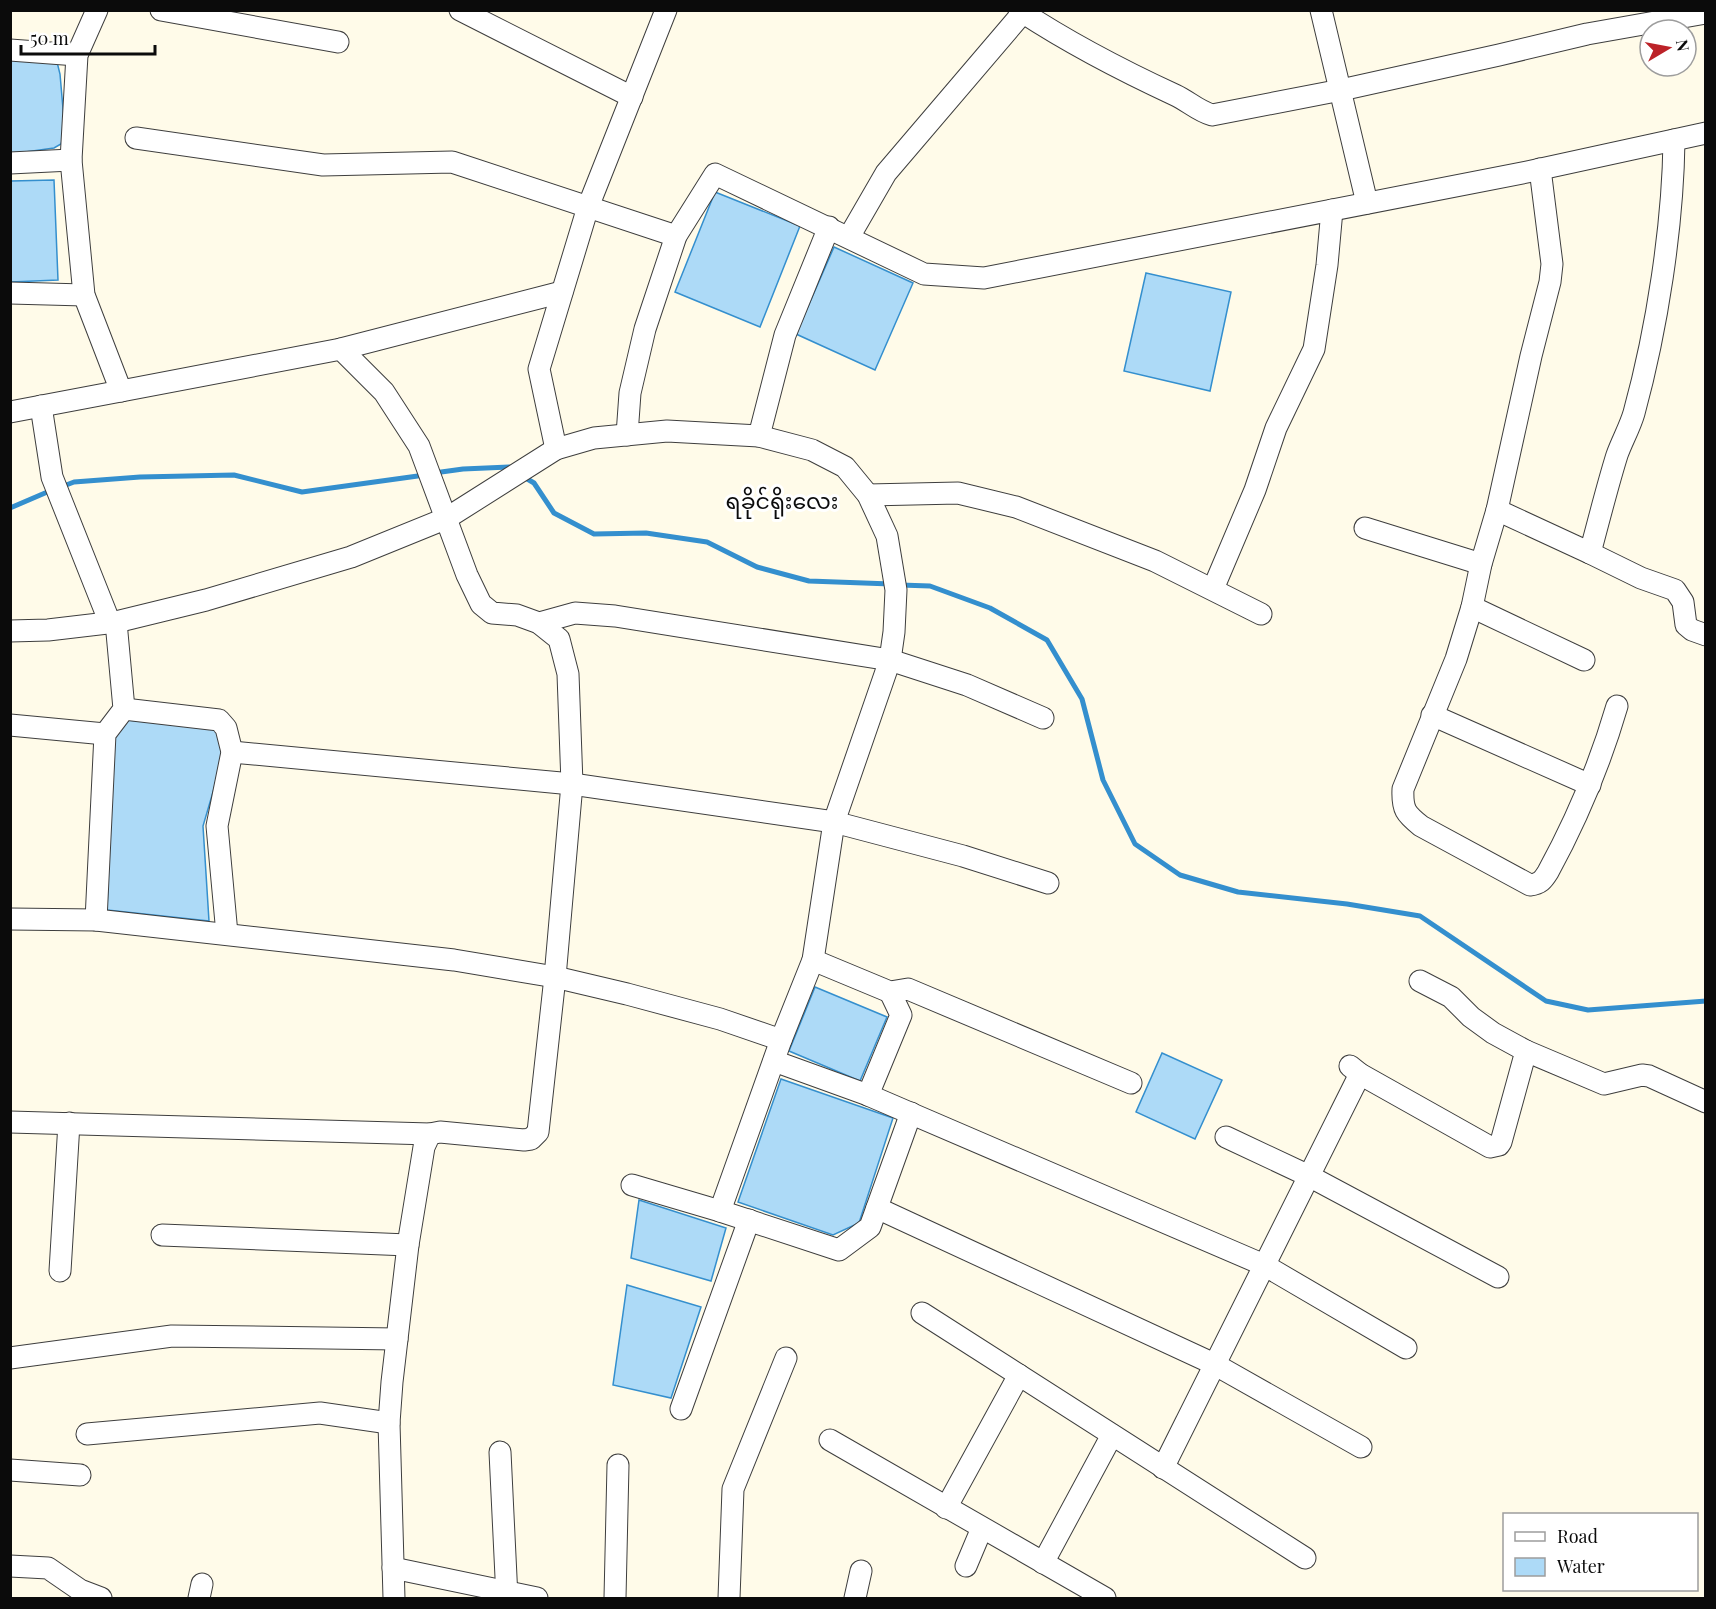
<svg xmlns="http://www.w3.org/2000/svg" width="1716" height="1609" font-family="'Playfair Display','Noto Sans Myanmar',serif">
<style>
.water{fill:#addaf7;stroke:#348fce;stroke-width:1.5}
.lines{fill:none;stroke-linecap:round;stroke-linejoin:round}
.stream{stroke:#348fce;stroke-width:5}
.minor-casing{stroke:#3e3e3e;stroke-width:23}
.minor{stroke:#fff;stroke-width:21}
.labels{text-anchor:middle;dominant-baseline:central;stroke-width:6;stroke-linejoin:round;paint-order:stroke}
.quarter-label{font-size:22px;fill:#0b0b0b;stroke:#fff}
</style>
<rect width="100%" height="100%" fill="#fffbe9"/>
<g class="water">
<path d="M11 56 57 62 60 74 65 132 61 144 54 148 11 154Z"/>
<path d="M54 180 58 280 11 282V181Z"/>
<path d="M715 192 800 226 760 327 675 292Z"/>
<path d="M834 247 913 283 875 370 796 334Z"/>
<path d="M1146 273 1231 292 1210 391 1124 371Z"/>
<path d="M128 720 214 728 220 735 225 751 203 826 209 921 107 910 113 739Z"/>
<path d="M815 987 887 1017 860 1081 789 1051Z"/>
<path d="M1162 1053 1222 1080 1195 1139 1136 1112Z"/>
<path d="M781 1079 893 1118 859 1223 833 1235 738 1202Z"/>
<path d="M639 1200 726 1228 711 1281 631 1258Z"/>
<path d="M627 1285 701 1307 671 1398 613 1385Z"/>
</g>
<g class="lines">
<g class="stream">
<path d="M434 473 463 469 509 467 514 470"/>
<path d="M524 477 534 483 554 513 594 534 646 533 707 542 757 567 809 581 891 584"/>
<path d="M61 487 74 482 140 477 234 475 302 492 425 475"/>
<path d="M10 508 52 490"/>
<path d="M900 585 930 586 990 608 1047 640 1082 699 1103 780 1135 844 1180 875 1238 892 1347 904 1420 916 1546 1001 1588 1010 1706 1001"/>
</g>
<g class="minor-casing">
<g id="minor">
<path d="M97 10 77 55 71 160 84 295 121 391 341 349 384 392 419 446 467 575 481 604 492 613 517 615 539 623 559 639 568 674 572 784 555 977 538 1132 531 1139 524 1140 440 1132 430 1134 424 1147 408 1245 392 1382 389 1423 394 1598"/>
<path d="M161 10 338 42"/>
<path d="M460 10 632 97"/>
<path d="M1019 10C1069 43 1121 70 1175 95 1188 101 1198 111 1212 115L1341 90 1499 55 1587 34 1706 13"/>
<path d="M1321 10 1367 203"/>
<path d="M10 50 77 55"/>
<path d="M136 138 323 165 452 162 676 236"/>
<path d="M10 163 71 160"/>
<path d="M1540 169 1552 264 1550 282 1531 356 1497 510 1481 564 1472 607 1456 659 1403 789C1402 810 1406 814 1421 826L1530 885C1540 884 1543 880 1548 872 1577 819 1600 764 1617 706"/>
<path d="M849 237 886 173 1025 10"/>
<path d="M10 293 84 295"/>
<path d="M341 349 562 292"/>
<path d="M41 406 52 477 110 623"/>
<path d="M10 412 121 391"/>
<path d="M627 435 630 393 645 329 676 236 715 174 924 274 984 278 1527 172 1706 133"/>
<path d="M759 436 785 335 829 227"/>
<path d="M556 449 539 369 588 207 666 10"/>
<path d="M868 495 958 493 1016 507 1155 561 1261 614"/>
<path d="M1497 510 1590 553C1599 520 1607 487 1617 455 1622 441 1630 427 1634 413 1657 329 1673 226 1674 140"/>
<path d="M1365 528 1481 564"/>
<path d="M1590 553 1641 578 1675 590 1683 602 1686 625 1692 630 1706 635"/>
<path d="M1213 589 1255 490 1276 428 1314 349 1327 265 1332 210"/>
<path d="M1472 607 1584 660"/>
<path d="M539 623 575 613 615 616 890 660 967 685 1043 718"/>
<path d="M10 631 48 630 116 622 206 600 351 557 447 518 556 449 594 438 667 431 759 436 812 450 845 467 868 495 887 536 896 590 894 632 890 660 834 822 813 960 781 1040 720 1211"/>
<path d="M124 709 219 720 226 728 232 752 217 826 227 934"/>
<path d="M1432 715 1590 785"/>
<path d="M10 725 105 734"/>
<path d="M232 752 572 784 834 822 963 856 1048 883"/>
<path d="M10 919 96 920 454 960 555 977 627 994 720 1019 781 1040"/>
<path d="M96 920 105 734 124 709 116 622"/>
<path d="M813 960 890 992 908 989 1131 1083"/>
<path d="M1526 1051 1604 1084 1642 1075 1649 1076 1706 1102"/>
<path d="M774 1061 868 1095 1264 1265 1406 1348"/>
<path d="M1350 1066 1360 1074 1490 1147 1499 1145 1501 1142 1526 1051 1493 1033 1471 1017 1451 997 1420 981"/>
<path d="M868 1095 901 1015 890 992"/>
<path d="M10 1122 430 1134"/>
<path d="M1226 1137 1309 1176 1498 1277"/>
<path d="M632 1185 720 1211 839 1250 870 1227 911 1113"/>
<path d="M877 1208 1214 1364 1361 1447"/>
<path d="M162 1235 408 1245"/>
<path d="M60 1271 69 1123"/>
<path d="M922 1313 1305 1558"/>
<path d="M10 1358 172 1336 397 1339"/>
<path d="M681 1409 749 1220"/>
<path d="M87 1434 320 1413 389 1423"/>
<path d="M830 1440 1105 1598"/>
<path d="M500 1452 507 1598"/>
<path d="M1163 1468 1360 1074"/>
<path d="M10 1470 80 1475"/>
<path d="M946 1508 1019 1375"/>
<path d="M1043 1563 1112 1435"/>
<path d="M10 1566 48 1568 80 1590 101 1598"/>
<path d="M966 1566 982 1528"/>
<path d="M393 1568 537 1598"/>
<path d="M199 1598 202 1584"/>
<path d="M615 1598 618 1465"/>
<path d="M729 1598 733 1489 786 1358"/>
<path d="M855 1598 861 1571"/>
</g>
</g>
<use href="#minor" class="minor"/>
</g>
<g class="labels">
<g class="quarter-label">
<text x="782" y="500">ရခိုင်ရိုးလေး</text>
</g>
</g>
<rect width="1716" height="1609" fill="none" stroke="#0b0b0b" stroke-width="24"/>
<rect x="1503" y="1513" width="195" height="78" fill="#ffffff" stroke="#9d9d9d" stroke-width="1.5"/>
<rect x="1515" y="1532" width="30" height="9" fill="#ffffff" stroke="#9d9d9d" stroke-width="1.5"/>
<text x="1557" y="1543" font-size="18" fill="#0b0b0b">Road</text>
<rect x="1515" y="1558" width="30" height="18" fill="#addaf7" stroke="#9d9d9d" stroke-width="1.5"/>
<text x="1557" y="1573" font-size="18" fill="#0b0b0b">Water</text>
<g transform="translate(1668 48) rotate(80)"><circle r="28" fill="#ffffff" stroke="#9d9d9d" stroke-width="1.5"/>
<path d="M0-4.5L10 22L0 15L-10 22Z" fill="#bc2228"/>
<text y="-9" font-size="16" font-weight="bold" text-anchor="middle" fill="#0b0b0b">N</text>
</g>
<path d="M21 45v9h134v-9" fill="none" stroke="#0b0b0b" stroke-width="3"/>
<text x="30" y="45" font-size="18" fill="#0b0b0b" stroke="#ffffff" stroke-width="4.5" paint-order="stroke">50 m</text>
</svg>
